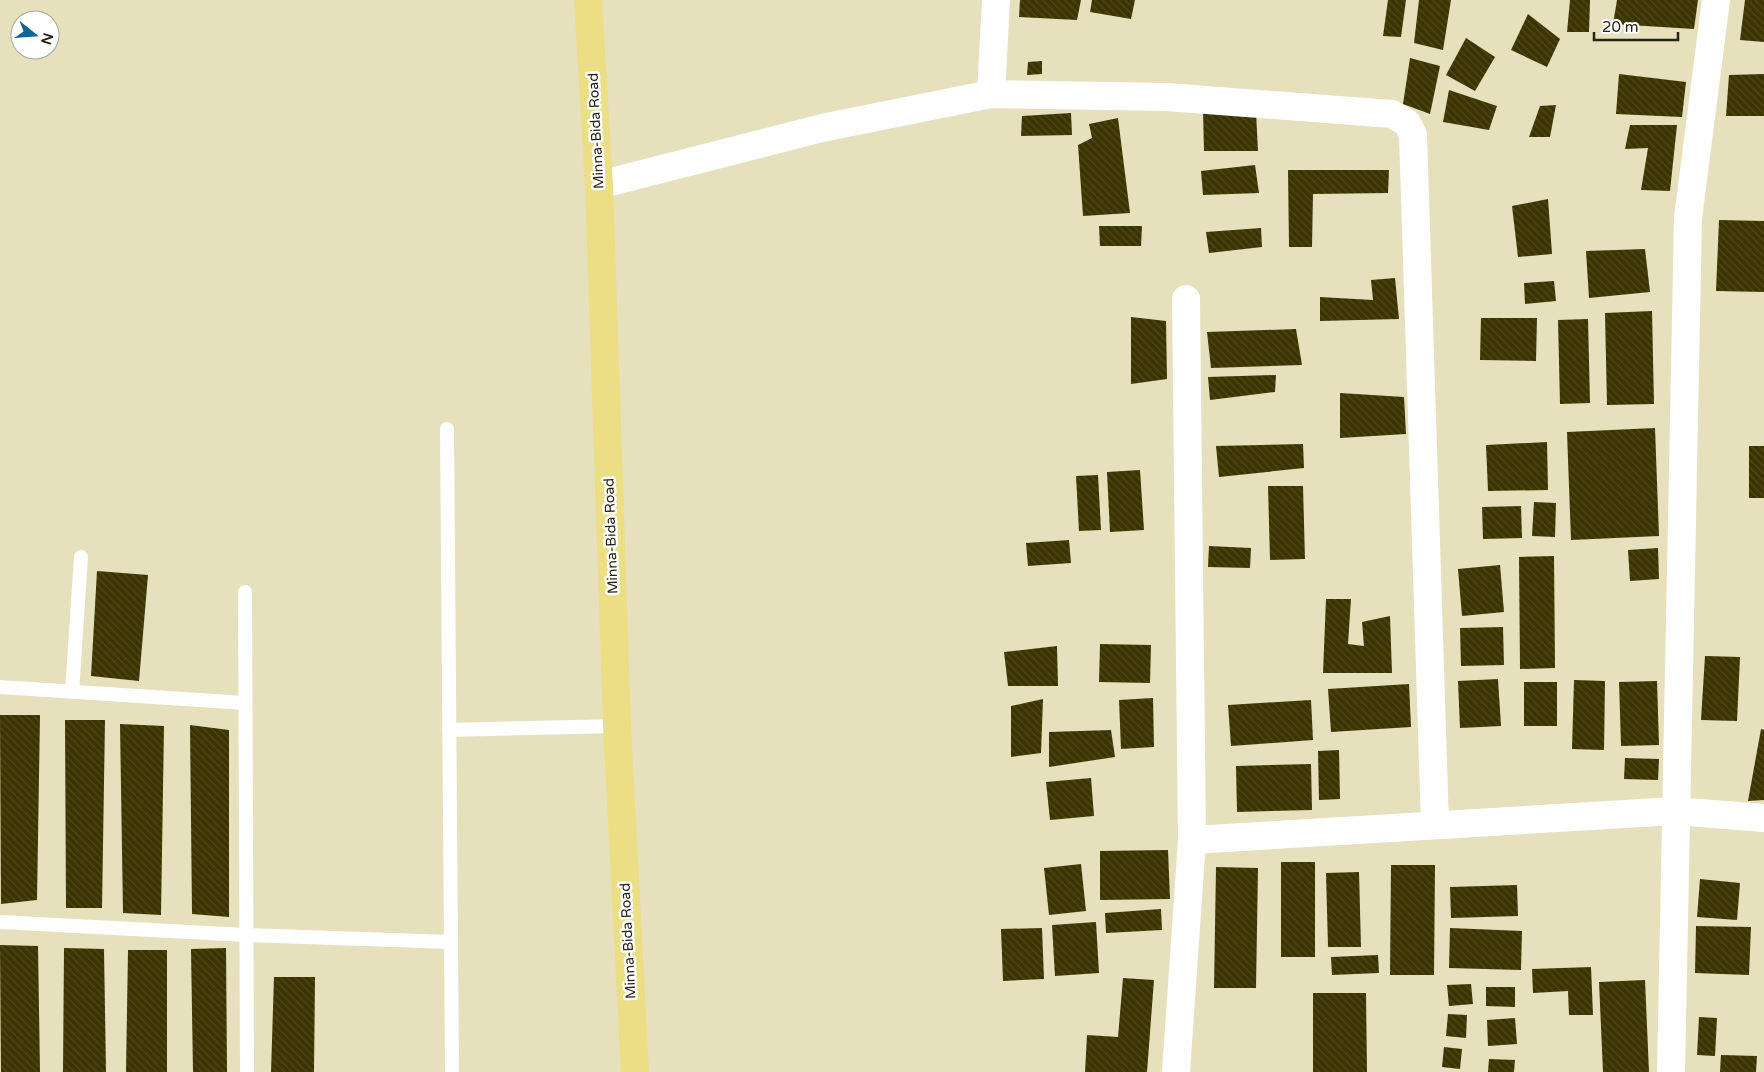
<svg xmlns="http://www.w3.org/2000/svg" width="1764" height="1072" font-family="'Varela Round',sans-serif">
<style>
.building{fill:url(#building-back-hatch)}
.lines{fill:none;stroke-linecap:round;stroke-linejoin:round}
.lane{stroke:#fff;stroke-width:14}
.street{stroke:#fff;stroke-width:28}
.primary{stroke:#ecde85;stroke-width:28}
.labels{text-anchor:middle;dominant-baseline:central;stroke-width:5;stroke-linejoin:round;paint-order:stroke}
.street-label{font-size:14px;fill:#242214;stroke:#fff}
</style>
<defs>
<pattern id="building-back-hatch" width="6" height="6" patternUnits="userSpaceOnUse" patternTransform="scale(1.25)"><rect width="6" height="6" fill="#3c3400"/><path d="M-1 5l2 2M0 0l6 6M5-1l2 2" fill="none" stroke="#4f491c"/></pattern>
</defs>
<rect width="100%" height="100%" fill="#e6e0bd"/>
<g class="building">
<path d="M1020 0H1081L1077 20 1019 17Z"/>
<path d="M1092 0H1135L1131 19 1090 12Z"/>
<path d="M1388 0H1406L1401 37 1383 36Z"/>
<path d="M1419 0H1451L1443 50 1414 43Z"/>
<path d="M1570 0H1590L1589 32H1567Z"/>
<path d="M1617 0H1698L1694 29 1613 24Z"/>
<path d="M1745 0H1764V42L1740 40Z"/>
<path d="M1528 14 1560 39 1547 67 1511 50Z"/>
<path d="M1466 38 1495 57 1475 91 1446 75Z"/>
<path d="M1410 58 1440 66 1430 114 1403 104Z"/>
<path d="M1042 61V74L1027 75 1028 62Z"/>
<path d="M1619 74 1686 82 1682 117 1616 114Z"/>
<path d="M1764 74V116H1726L1729 75Z"/>
<path d="M1449 90 1497 106 1489 130 1443 122Z"/>
<path d="M1556 105 1550 137H1529L1540 106Z"/>
<path d="M1203 111 1256 112 1258 151H1204Z"/>
<path d="M1071 113 1072 135 1021 136 1022 116Z"/>
<path d="M1118 118 1130 213 1083 216 1078 145 1092 138 1089 124Z"/>
<path d="M1630 125H1677L1670 191 1641 190 1648 148 1625 149Z"/>
<path d="M1255 165 1259 193 1203 195 1201 171Z"/>
<path d="M1288 170H1389L1388 193 1313 194 1312 247H1289Z"/>
<path d="M1548 199 1552 254 1518 257 1512 206Z"/>
<path d="M1719 220 1764 221V292L1716 291Z"/>
<path d="M1099 226H1142L1141 246H1100Z"/>
<path d="M1261 228 1262 247 1209 253 1206 232Z"/>
<path d="M1645 249 1650 292 1589 298 1586 251Z"/>
<path d="M1395 278 1399 319 1320 321V297L1373 300 1371 280Z"/>
<path d="M1554 281 1556 301 1525 304 1524 283Z"/>
<path d="M1652 311 1654 404 1607 405 1605 313Z"/>
<path d="M1131 317 1166 321 1167 379 1131 384Z"/>
<path d="M1481 318H1537L1536 361 1480 360Z"/>
<path d="M1588 319 1590 403 1560 404 1558 320Z"/>
<path d="M1296 329 1302 365 1211 368 1207 332Z"/>
<path d="M1276 375 1275 392 1210 400 1208 377Z"/>
<path d="M1340 393 1404 397 1406 434 1340 438Z"/>
<path d="M1655 428 1659 536 1571 540 1567 432Z"/>
<path d="M1547 442 1548 490 1488 491 1486 445Z"/>
<path d="M1303 444 1304 468 1219 477 1216 446Z"/>
<rect x="1749" y="446" width="15" height="52"/>
<path d="M1140 470 1144 530 1110 532 1107 472Z"/>
<path d="M1098 475 1101 530 1079 531 1076 476Z"/>
<path d="M1268 486H1303L1305 559 1270 560Z"/>
<path d="M1534 502 1556 503 1555 537 1532 536Z"/>
<path d="M1521 506 1522 538 1483 539 1482 507Z"/>
<path d="M1069 540 1071 563 1028 566 1026 543Z"/>
<path d="M1209 546 1251 548 1250 568 1208 567Z"/>
<path d="M1658 548 1659 579 1630 581 1628 550Z"/>
<path d="M1554 556 1555 668 1520 669 1519 557Z"/>
<path d="M1500 565 1504 612 1462 616 1458 569Z"/>
<path d="M97 571 148 575 139 681 91 676Z"/>
<path d="M1326 599H1351L1348 644 1364 646 1362 622 1390 616 1392 673H1323Z"/>
<path d="M1503 627 1504 665 1461 666 1460 628Z"/>
<path d="M1100 644 1151 645 1150 683 1099 682Z"/>
<path d="M1057 646 1058 686H1008L1004 652Z"/>
<path d="M1705 656 1740 657 1737 721 1701 720Z"/>
<path d="M1498 679 1501 726 1460 728 1458 681Z"/>
<path d="M1574 680 1605 681 1604 750 1572 749Z"/>
<path d="M1657 681 1659 745 1621 746 1619 682Z"/>
<rect x="1524" y="682" width="33" height="44"/>
<path d="M1409 684 1411 727 1331 732 1328 689Z"/>
<path d="M1153 698 1154 747 1121 749 1119 700Z"/>
<path d="M1043 699 1041 753 1011 757V706Z"/>
<path d="M1311 700 1313 740 1231 746 1228 705Z"/>
<path d="M0 715H40L37 900 1 904Z"/>
<path d="M65 720H105L102 908H66Z"/>
<path d="M120 724 164 726 161 915 123 913Z"/>
<path d="M190 725 229 730V917L192 914Z"/>
<path d="M1761 729 1764 730V800L1748 801Z"/>
<path d="M1111 730 1115 757 1049 767V732Z"/>
<path d="M1339 750 1340 799 1319 800 1318 751Z"/>
<path d="M1625 758 1659 759 1658 780 1624 779Z"/>
<path d="M1311 764 1312 810 1237 812 1236 766Z"/>
<path d="M1091 778 1094 816 1050 820 1046 782Z"/>
<path d="M1168 850 1170 899 1100 900V851Z"/>
<rect x="1281" y="862" width="34" height="95"/>
<path d="M1081 864 1086 911 1049 915 1044 868Z"/>
<path d="M1391 865H1435L1434 975H1390Z"/>
<path d="M1216 867 1258 868 1256 988H1214Z"/>
<path d="M1359 872 1361 947H1328L1326 873Z"/>
<path d="M1700 879 1740 883 1737 920 1697 917Z"/>
<path d="M1517 885 1518 916 1451 918 1450 887Z"/>
<path d="M1161 909 1162 930 1106 933 1105 913Z"/>
<path d="M1096 922 1099 973 1055 976 1052 925Z"/>
<path d="M1696 926 1751 927 1749 975 1695 973Z"/>
<path d="M1042 928 1044 979 1003 981 1001 929Z"/>
<path d="M1450 928 1522 931 1521 970 1449 968Z"/>
<path d="M0 945 38 946 40 1072H1Z"/>
<path d="M64 948 104 949 106 1072H63Z"/>
<path d="M226 948 227 1072H193L191 949Z"/>
<path d="M128 950H167V1072H126Z"/>
<path d="M1378 955 1379 973 1332 975 1331 957Z"/>
<path d="M1591 967 1593 1015H1569L1568 991 1533 993 1532 969Z"/>
<path d="M274 977H315L314 1072H271Z"/>
<path d="M1123 978 1154 980 1147 1072H1085L1087 1035 1118 1037Z"/>
<path d="M1645 980 1649 1072H1603L1599 982Z"/>
<path d="M1471 984 1473 1004 1449 1006 1447 985Z"/>
<path d="M1486 987H1515V1007L1486 1006Z"/>
<path d="M1313 993H1366L1367 1072H1313Z"/>
<path d="M1448 1014 1467 1015 1466 1038 1446 1036Z"/>
<path d="M1699 1017 1717 1018 1715 1056 1697 1055Z"/>
<path d="M1515 1018 1517 1044 1488 1046 1487 1020Z"/>
<path d="M1444 1047 1462 1049 1460 1069 1442 1067Z"/>
<path d="M1721 1055 1757 1056 1756 1072H1720Z"/>
<path d="M1489 1059 1515 1060 1514 1072H1488Z"/>
</g>
<g class="lines">
<g class="lane">
<path d="M447 429 452 1072"/>
<path d="M245 592 247 1072"/>
<path d="M0 687 245 703"/>
<path d="M72 692 81 557"/>
<path d="M449 730 617 726"/>
<path d="M0 922 246 935 451 942"/>
</g>
<g class="street">
<path d="M991 94 996 0"/>
<path d="M599 185 822 128 991 94 1167 97 1392 114 1407 123 1413 135 1435 825"/>
<path d="M1192 840 1675 811 1764 818"/>
<path d="M1176 1072 1192 840 1186 299"/>
<path d="M1671 1072 1688 218 1716 0"/>
</g>
<path class="primary" d="M588 0 599 185 617 726 635 1072"/>
</g>
<g class="labels">
<g class="street-label">
<text transform="translate(596 131) rotate(-93)">Minna-Bida Road</text>
<text transform="translate(611 536) rotate(-92)">Minna-Bida Road</text>
<text transform="translate(628 941) rotate(-93)">Minna-Bida Road</text>
</g>
</g>
<g transform="translate(35 35) rotate(107)"><circle r="24" fill="#ffffff" stroke="#a7a7a1"/>
<path d="M0-4L9 19L0 12L-9 19Z" fill="#126496"/>
<text y="-8" font-size="14" font-weight="bold" text-anchor="middle" fill="#242214">N</text>
</g>
<path d="M1594 32v8h84v-8" fill="none" stroke="#242214" stroke-width="2.5"/>
<text x="1602" y="32" font-size="15" fill="#242214" stroke="#ffffff" stroke-width="4" paint-order="stroke">20 m</text>
</svg>
